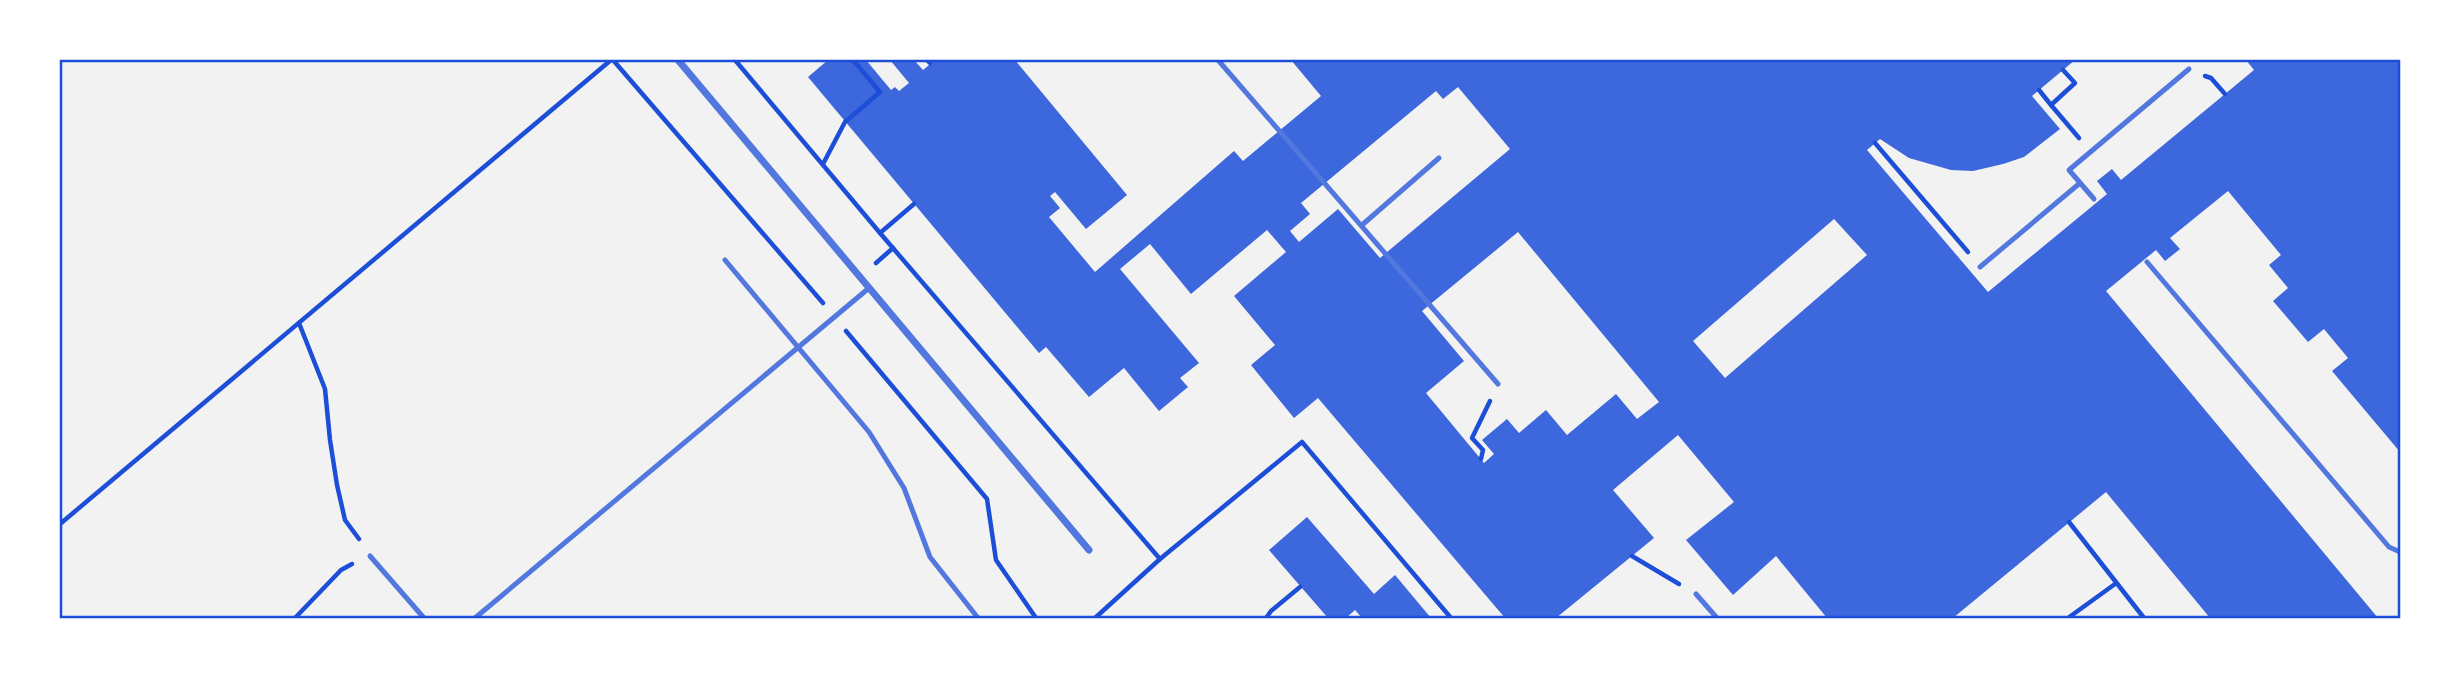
<svg xmlns="http://www.w3.org/2000/svg" width="2460" height="678" font-family="'Varela Round',sans-serif">
<style>
.building{fill:#3d67dc;fill-rule:evenodd}
.lines{fill:none;stroke-linecap:round;stroke-linejoin:round}
.path{stroke:#1d4ed8;stroke-width:4.5}
.service{stroke:#5277de;stroke-width:5}
.minor{stroke:#5277de;stroke-width:7}
.neatline{fill:none;stroke:#1d4ed8;stroke-width:2.5}
</style>
<rect width="100%" height="100%" fill="#f2f2f2"/>
<g class="building">
<path d="M828 60H866L891 90 895 87 899 91 909 83 890 60H914L923 70 935 60H1015L1127 195 1086 229 1055 192 1050 196 1060 208 1049 217 1095 272 1234 151 1243 161 1321 96 1291 60H2075L2032 96 2060 129 2024 157 2003 164 1973 171 1951 170 1909 158 1880 139 1867 150 1988 292 2107 194 2097 181 2112 169 2121 180 2254 70 2246 60H2400V452L2332 371 2348 358 2324 329 2308 342 2273 301 2288 288 2269 265 2281 255 2228 191 2170 238 2180 249 2165 261 2156 250 2106 291 2378 618H2210L2106 492 1953 618H1827L1776 556 1733 595 1686 540 1734 502 1678 435 1613 490 1654 538 1556 618H1505L1318 398 1294 418 1251 365 1275 345 1234 296 1286 252 1267 230 1191 294 1150 244 1120 269 1199 363 1180 378 1188 387 1159 411 1124 368 1089 397 1046 347 1039 353 808 77ZM1458 87 1510 149 1380 258 1338 209 1299 242 1290 231 1310 214 1301 203 1436 91 1443 99ZM1834 219 1867 255 1725 378 1693 341ZM1518 232 1659 402 1637 419 1616 394 1567 435 1546 410 1519 433 1507 419 1482 440 1494 454 1484 463 1426 393 1464 361 1422 311Z"/>
<path d="M1307 517 1374 594 1395 575 1431 618H1362L1355 610 1346 618H1328L1269 550Z"/>
</g>
<g class="lines">
<g class="path">
<path d="M613 60 823 303"/>
<path d="M735 60 880 233 1160 559 1095 618"/>
<path d="M927 60 930 63"/>
<path d="M2063 70 2075 83 2051 105 2079 138"/>
<path d="M2205 76 2211 78 2225 94"/>
<path d="M2039 90 2051 105"/>
<path d="M1875 143 1968 252"/>
<path d="M823 164 845 122 880 92 853 60"/>
<path d="M880 233 914 204"/>
<path d="M876 263 893 248"/>
<path d="M299 323 325 389 330 440 337 485 345 520 359 539"/>
<path d="M846 331 987 499 996 560 1036 618"/>
<path d="M1481 459 1483 450 1472 438 1490 401"/>
<path d="M2069 522 2144 618"/>
<path d="M60 524 611 60"/>
<path d="M1632 556 1679 584"/>
<path d="M1160 559 1302 442 1451 618"/>
<path d="M295 618 341 570 352 564"/>
<path d="M1266 618 1271 611 1300 587"/>
<path d="M2068 618 2115 584"/>
</g>
<g class="service">
<path d="M1218 60 1498 384"/>
<path d="M2094 199 2069 170 2189 69"/>
<path d="M1362 225 1439 158"/>
<path d="M725 260 869 432 904 488 930 557 978 618"/>
<path d="M2147 262 2389 547 2400 552"/>
<path d="M1980 267 2080 183"/>
<path d="M370 556 424 618"/>
<path d="M1696 594 1717 618"/>
<path d="M475 618 869 288"/>
</g>
<path class="minor" d="M678 60 1089 550"/>
</g>
<rect width="2460" height="678" fill="none" stroke="#ffffff" stroke-width="122"/>
<rect x="61" y="61" width="2338" height="556" class="neatline"/>
</svg>
